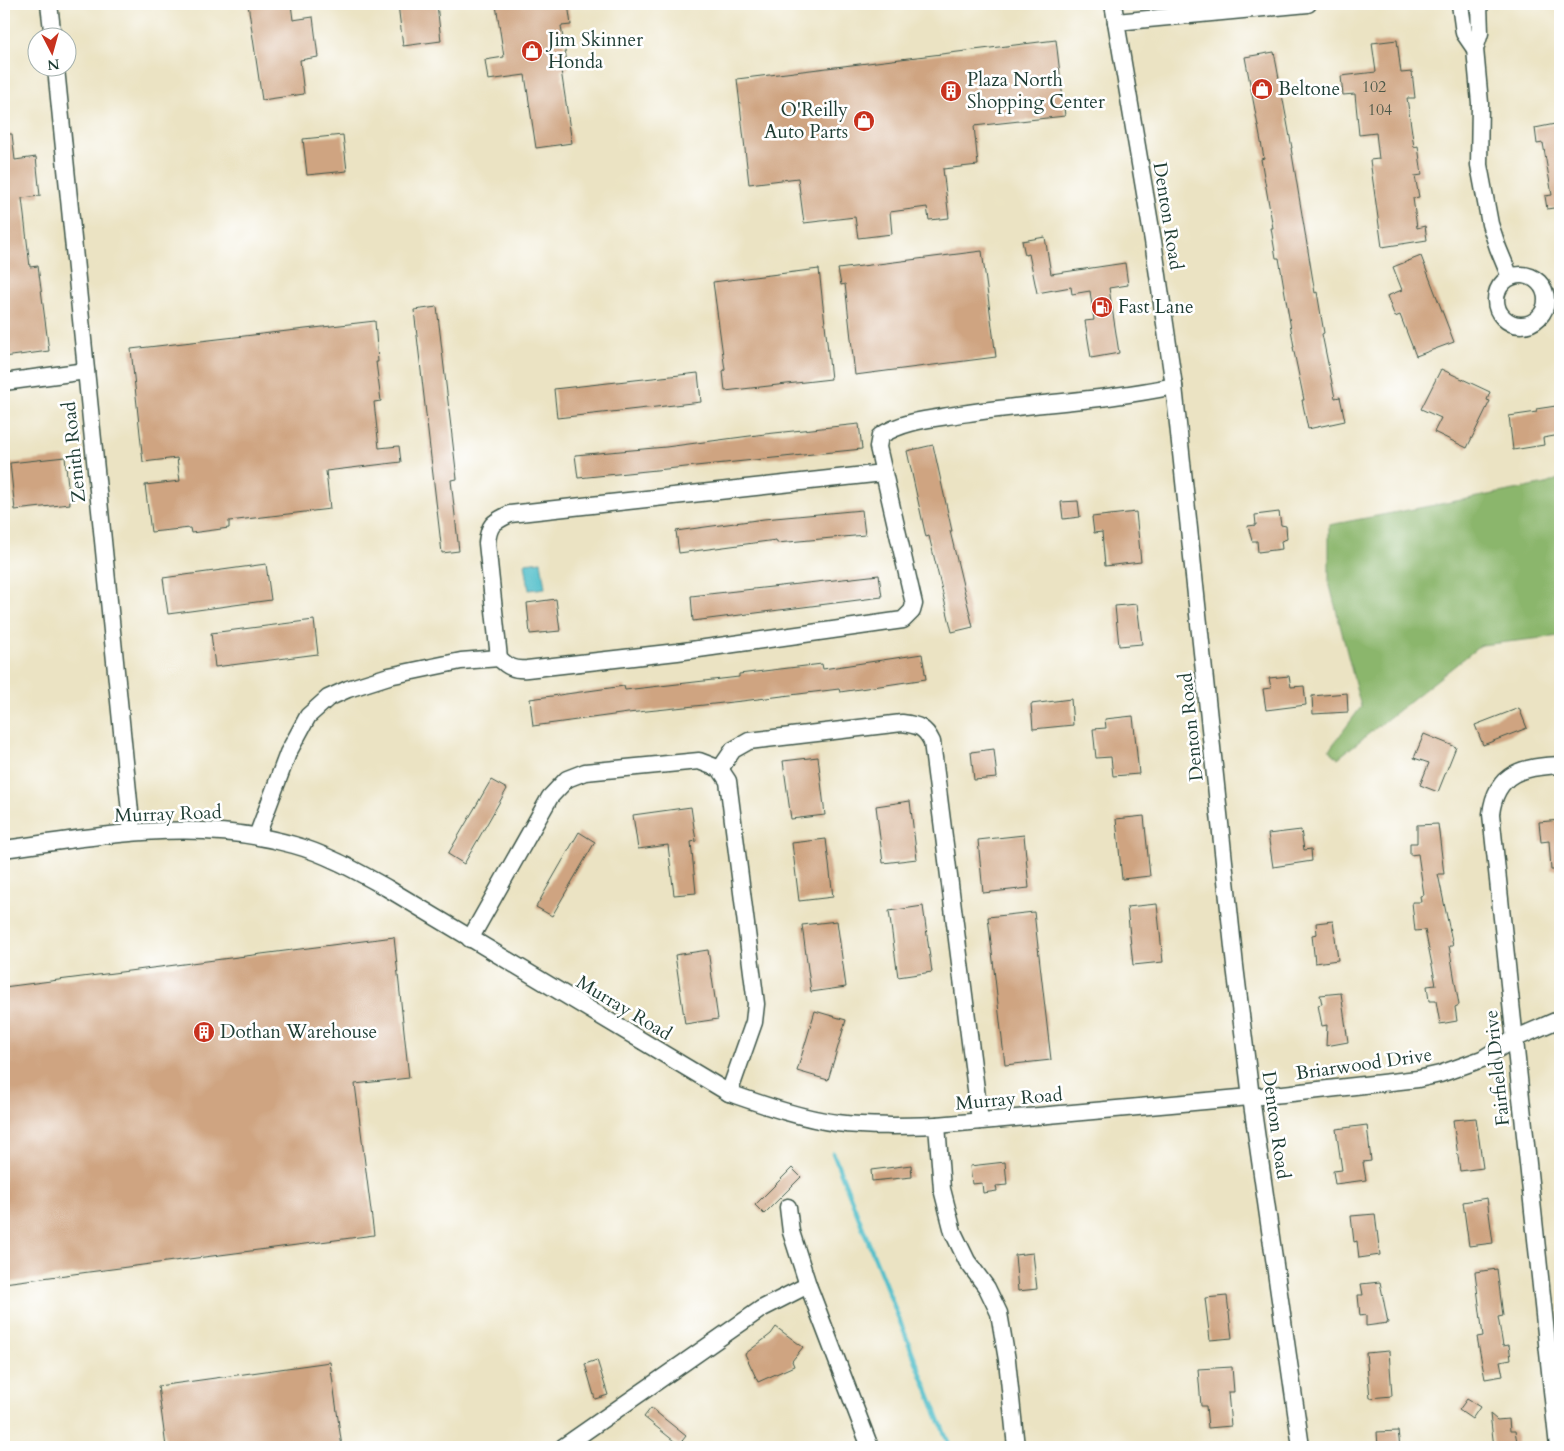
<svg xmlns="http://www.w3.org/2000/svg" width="1564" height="1451" font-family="Cardo,serif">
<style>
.forest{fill:#8bb66c;stroke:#557a50}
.water{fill:#52bfca;stroke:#387e7f}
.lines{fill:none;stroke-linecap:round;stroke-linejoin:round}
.stream{stroke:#52bfca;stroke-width:4.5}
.building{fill:#cfa481}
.minor-casing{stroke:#3e5649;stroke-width:19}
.minor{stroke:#fff;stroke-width:16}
.labels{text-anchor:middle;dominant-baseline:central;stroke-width:5;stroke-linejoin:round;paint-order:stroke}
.number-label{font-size:16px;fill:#4b5747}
.poi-label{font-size:19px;fill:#1f3d34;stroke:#fff;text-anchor:start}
.street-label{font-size:19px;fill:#1f3d34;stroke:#fff}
</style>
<rect width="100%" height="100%" fill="#fff"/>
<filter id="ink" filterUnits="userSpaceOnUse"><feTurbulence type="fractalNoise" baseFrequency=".02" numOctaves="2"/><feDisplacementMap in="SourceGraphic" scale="10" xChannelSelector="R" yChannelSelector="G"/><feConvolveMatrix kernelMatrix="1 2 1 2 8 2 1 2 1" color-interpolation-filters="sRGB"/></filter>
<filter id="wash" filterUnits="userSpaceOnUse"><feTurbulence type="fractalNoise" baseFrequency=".0096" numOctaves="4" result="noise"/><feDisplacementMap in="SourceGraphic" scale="20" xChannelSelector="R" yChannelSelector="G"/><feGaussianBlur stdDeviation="1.12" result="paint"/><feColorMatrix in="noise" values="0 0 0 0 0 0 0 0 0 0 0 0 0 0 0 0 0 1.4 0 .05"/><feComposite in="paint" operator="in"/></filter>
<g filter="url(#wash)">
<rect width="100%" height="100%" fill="#ebe3c3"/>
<path class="forest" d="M1560 478V636L1481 645 1338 758 1329 750 1361 707 1329 582V525L1546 484Z"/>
<path class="water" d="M541 561 545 588 529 590 525 563Z"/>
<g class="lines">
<path class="stream" d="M833 1153 950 1447"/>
</g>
<g id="blocks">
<g class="building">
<path d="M248 4H291L293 20 313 17 318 57 300 60 304 94 262 100Z"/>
<path d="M398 4H437L441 41 403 46Z"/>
<path d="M504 4H568L571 25 561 26 568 69 561 70 572 143 536 148 525 75 488 80 485 60 504 57 496 5Z"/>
<path d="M1056 40 1065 116 974 126 978 165 943 169 949 218 929 220 927 207 890 212 892 234 858 238 855 217 804 223 798 178 749 184 737 79Z"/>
<path d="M1397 40 1401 73 1412 72 1415 98H1407L1414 147 1418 146 1422 175 1415 176 1419 197 1413 198 1417 228 1425 226 1427 240 1382 247 1370 160 1379 159 1376 133 1359 135 1355 94 1343 95 1341 76 1376 72 1372 43Z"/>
<path d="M1274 52 1292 148H1291L1315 293 1317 292 1324 333 1322 334 1335 398 1340 397 1345 421 1308 429 1302 400H1304L1293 347H1294L1279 258H1276L1271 228H1273L1261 159 1264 158 1245 57Z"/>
<path d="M1560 123V207L1547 209 1545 196 1552 195 1543 143 1537 144 1535 128Z"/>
<path d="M4 134H12L15 160 36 157 40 196 22 198 30 267 38 266 49 351 4 357Z"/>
<path d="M343 135 347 171 307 175 303 139Z"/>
<path d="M1045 237 1051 274 1125 263 1128 285 1109 288 1119 353 1091 358 1085 321 1094 320 1090 291 1072 294 1071 287 1037 293 1029 254 1025 255 1022 241Z"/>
<path d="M982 251 996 357 855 375 845 284 841 285 838 269Z"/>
<path d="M1421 256 1454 342 1416 356 1400 315 1395 317 1387 296 1402 290 1393 267Z"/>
<path d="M819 269 831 379 725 391 723 371 725 370 713 282Z"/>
<path d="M437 307 457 479 451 480 459 551 442 553 414 310Z"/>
<path d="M375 321 378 362H376L381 401 374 402 379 448 399 446 401 462 326 471 330 509 229 521V528L191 533 190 528 151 532 145 485 180 481 177 458 143 462 131 349Z"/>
<path d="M1441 369 1490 392 1487 400 1490 401 1467 448 1434 432 1441 418 1421 409Z"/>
<path d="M698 373 701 402 557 418 554 389Z"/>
<path d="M1556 406 1557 411H1560V435L1543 438 1544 445 1513 450 1509 416 1537 412 1536 409Z"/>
<path d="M859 424 862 449 578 478 575 455 666 447 765 434Z"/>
<path d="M933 445 952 531H950L973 627 952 632 929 536 926 537 907 451Z"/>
<path d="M65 457 70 504 15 510 10 463Z"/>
<path d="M1078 501 1080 517 1063 519 1061 502Z"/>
<path d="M862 510 865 535 777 543 776 540 679 553 676 531 764 519Z"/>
<path d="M1136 512 1141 562 1105 566 1102 532 1094 533 1092 517Z"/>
<path d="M1279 512 1281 525 1286 526 1287 539 1281 541 1282 549 1258 552 1257 541H1252L1248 526 1256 525 1255 515Z"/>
<path d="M266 564 271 600 168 614 163 578Z"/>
<path d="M879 575 882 597 693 621 691 596Z"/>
<path d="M556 599 560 631 530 634 527 603Z"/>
<path d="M1137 604 1142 644 1119 646 1115 606Z"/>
<path d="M314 620 318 654 215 667 211 633Z"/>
<path d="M922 654 926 679 840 692 839 689 742 701 628 713 533 726 530 699 624 686 625 690 739 677V674L822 664 823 669Z"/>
<path d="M1289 676 1291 687 1304 686 1306 705 1266 710 1263 689 1271 688 1269 678Z"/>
<path d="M1347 693 1348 712 1313 714 1312 696Z"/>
<path d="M1071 699 1073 725 1033 729 1031 704Z"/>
<path d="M1519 708 1527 728 1483 745 1475 725Z"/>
<path d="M1133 716 1139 774 1113 776 1111 757 1096 758 1093 729 1106 728 1105 719Z"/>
<path d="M1424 734 1456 747 1438 792 1420 785 1429 763 1414 758Z"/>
<path d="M994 749 997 778 974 780 971 752Z"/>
<path d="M818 757 825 815 791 819 783 761Z"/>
<path d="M491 780 507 789 464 864 448 854Z"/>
<path d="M910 801 917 859 883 863 876 806Z"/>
<path d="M691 807 696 841 691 842 696 893 674 895 668 845 638 849 633 815Z"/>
<path d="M1144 816 1150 876 1122 879 1116 819Z"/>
<path d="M1560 820V870H1551L1549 841 1541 842 1539 822Z"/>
<path d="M1438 824 1444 874H1438L1453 946H1449L1459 1005 1455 1007 1457 1021 1440 1024 1436 1001H1429L1427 986 1436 985 1425 930 1415 931 1412 902H1421L1420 896 1424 895 1418 854 1410 855V843H1417V825Z"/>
<path d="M1301 830 1304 850 1311 849 1312 861 1273 867 1268 834Z"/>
<path d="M579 832 595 842 552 916 536 907Z"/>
<path d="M1024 835 1029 888 983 893 978 840Z"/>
<path d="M826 839 833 897 799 901 792 843Z"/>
<path d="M1157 904 1163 962 1133 965 1127 907Z"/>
<path d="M923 906 932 972 898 977 889 911Z"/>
<path d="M1034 912 1051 1060 1005 1065 988 917Z"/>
<path d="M837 921 846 987 811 992 802 925Z"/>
<path d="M1333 921 1338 960 1315 963 1312 935 1317 934 1316 923Z"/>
<path d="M394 937 409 1078 355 1084 374 1235 4 1283V987Z"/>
<path d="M708 950 718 1019 685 1024 675 955Z"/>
<path d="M1341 993 1348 1042 1326 1046 1327 1025 1322 1026 1318 1005 1322 1004 1320 995Z"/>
<path d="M815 1011 846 1020 828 1080 797 1071Z"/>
<path d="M1476 1118 1483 1168 1460 1171 1453 1120Z"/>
<path d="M1367 1125 1371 1161 1363 1162 1366 1180 1335 1184 1333 1171 1342 1170 1336 1129Z"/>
<path d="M1005 1162 1007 1185 996 1186 997 1191 983 1193 982 1183 972 1184 970 1166Z"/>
<path d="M911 1165 912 1177 872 1181 871 1170Z"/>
<path d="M792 1168 801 1177 764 1214 755 1205Z"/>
<path d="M1487 1198 1493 1243 1469 1246 1463 1202Z"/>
<path d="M1375 1214 1380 1255 1359 1258 1357 1241 1354 1242 1351 1216Z"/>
<path d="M1033 1253 1037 1289 1018 1291 1015 1255Z"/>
<path d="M1497 1269 1503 1316 1498 1317 1503 1346 1509 1345 1511 1359 1500 1361 1503 1376 1485 1379 1477 1337 1483 1336 1475 1272Z"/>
<path d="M1380 1282 1388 1323 1366 1326V1315L1360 1316 1358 1295H1363L1361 1284Z"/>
<path d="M1227 1296 1232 1338 1210 1340 1205 1298Z"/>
<path d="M776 1327 803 1347 792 1361 794 1366 758 1382 745 1354 771 1334Z"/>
<path d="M1389 1351 1392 1396 1370 1398 1366 1353Z"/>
<path d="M597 1360 608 1395 595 1399 585 1364Z"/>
<path d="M330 1362 342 1447H166L158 1386Z"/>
<path d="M1232 1367 1234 1392H1228L1231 1426 1208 1428 1206 1406H1201L1198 1369Z"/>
<path d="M1467 1399 1480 1407 1472 1419 1459 1410Z"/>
<path d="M651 1408 686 1436 679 1445 644 1417Z"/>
<path d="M1490 1414 1497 1420 1509 1419 1510 1431H1515L1518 1447H1494Z"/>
<path d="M1398 1431 1400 1447H1378L1377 1432Z"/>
</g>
</g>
</g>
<g filter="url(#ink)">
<use href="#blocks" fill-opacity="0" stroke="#3e5649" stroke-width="1"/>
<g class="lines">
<g class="minor-casing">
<g id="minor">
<path d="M49 4 53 38"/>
<path d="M1113 4 1153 241 1174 386 1235 966 1251 1097 1301 1447"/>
<path d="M1460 4 1464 33 1475 49"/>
<path d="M1479 4 1480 33 1475 49 1480 103 1479 165 1490 224 1498 248 1510 277"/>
<path d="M1116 22 1308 4"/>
<path d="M56 68 132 832"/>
<circle cx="1521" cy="300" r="25"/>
<path d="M4 382 86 371"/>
<path d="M883 473 510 514C494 522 489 523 487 543L499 658C508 667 514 670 527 669L677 652 903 620 912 611 914 604 878 447 880 436C905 420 932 419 961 414 1032 403 1104 401 1174 386"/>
<path d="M720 769 733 750 749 741 902 723C918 725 925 727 932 742L980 1121"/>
<path d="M257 836 288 753 308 716 328 698 348 689 389 676 461 661 499 658"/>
<path d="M4 849C101 836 198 817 294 845 327 854 358 872 387 888L729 1093C764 1105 800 1118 837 1123 870 1127 903 1126 937 1125L1283 1094 1418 1079 1440 1074 1482 1059 1514 1039 1560 1019"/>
<path d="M470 939 550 797 567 779 585 772 699 761 720 769 728 781 756 1004 754 1022 729 1093"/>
<path d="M937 1125 942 1189 953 1232 967 1261 987 1288 999 1313 1007 1360 1016 1447"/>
<path d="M788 1207 791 1232 808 1285 870 1447"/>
<path d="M563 1447 761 1309 808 1285"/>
<path d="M1558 1447 1491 814C1496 771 1524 767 1560 765"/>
</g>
</g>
<use href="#minor" class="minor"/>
</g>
</g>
<defs>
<g id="shop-disc" transform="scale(1.125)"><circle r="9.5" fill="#c8321e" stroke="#fff"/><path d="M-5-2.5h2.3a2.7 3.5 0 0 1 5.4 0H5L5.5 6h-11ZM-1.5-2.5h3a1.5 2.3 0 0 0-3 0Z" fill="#fff"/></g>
<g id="building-disc" transform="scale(1.125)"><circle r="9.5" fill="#c8321e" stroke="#fff"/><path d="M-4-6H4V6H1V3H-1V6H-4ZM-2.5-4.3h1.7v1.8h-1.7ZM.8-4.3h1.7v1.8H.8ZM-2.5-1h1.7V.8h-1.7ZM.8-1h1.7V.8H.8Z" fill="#fff"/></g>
<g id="fuel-disc" transform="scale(1.125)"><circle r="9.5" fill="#c8321e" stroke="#fff"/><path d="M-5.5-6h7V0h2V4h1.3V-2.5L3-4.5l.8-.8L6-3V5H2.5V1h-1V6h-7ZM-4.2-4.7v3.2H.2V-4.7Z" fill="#fff"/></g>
</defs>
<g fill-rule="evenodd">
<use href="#shop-disc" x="532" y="51"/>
<use href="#shop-disc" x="1262" y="89"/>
<use href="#building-disc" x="951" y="91"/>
<use href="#shop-disc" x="864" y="121"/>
<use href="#fuel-disc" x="1102" y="307"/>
<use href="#building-disc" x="204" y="1032"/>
</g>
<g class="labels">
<g class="number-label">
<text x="1374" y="87">102</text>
<text x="1380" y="110">104</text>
</g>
<g class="poi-label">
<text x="548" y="40">Jim Skinner<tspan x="548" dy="22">Honda</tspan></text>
<text x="967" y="80">Plaza North<tspan x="967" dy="22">Shopping Center</tspan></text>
<text x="1278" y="89">Beltone</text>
<text x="848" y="110" text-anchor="end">O'Reilly<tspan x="848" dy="22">Auto Parts</tspan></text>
<text x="1118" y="307">Fast Lane</text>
<text x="220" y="1032">Dothan Warehouse</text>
</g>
<g class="street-label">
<text transform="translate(1168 216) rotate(81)">Denton Road</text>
<text transform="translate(74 452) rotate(-96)">Zenith Road</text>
<text transform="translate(1191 727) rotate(-96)">Denton Road</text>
<text transform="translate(168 814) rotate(-2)">Murray Road</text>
<text transform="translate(624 1008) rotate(31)">Murray Road</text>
<text transform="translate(1364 1064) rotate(-8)">Briarwood Drive</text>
<text transform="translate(1497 1068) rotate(-96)">Fairfield Drive</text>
<text transform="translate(1009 1099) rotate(-5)">Murray Road</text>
<text transform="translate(1276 1125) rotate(82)">Denton Road</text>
</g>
</g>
<rect width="1564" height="1451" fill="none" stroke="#fff" stroke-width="20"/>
<g transform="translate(52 52) rotate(174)"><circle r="24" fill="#ffffff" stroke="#a5b1ae"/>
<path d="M0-4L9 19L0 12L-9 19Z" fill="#c8321e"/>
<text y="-8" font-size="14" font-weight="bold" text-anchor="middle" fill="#1f3d34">N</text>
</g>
</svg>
